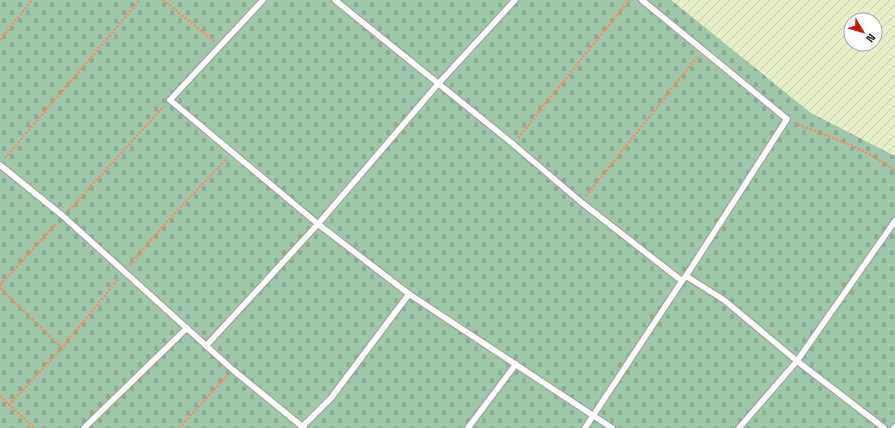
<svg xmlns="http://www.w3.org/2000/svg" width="895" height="428" font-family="'Space Grotesk',sans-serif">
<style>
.farmland{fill:url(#farmland-furrows);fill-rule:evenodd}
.cemetery{fill:url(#cemetery-stones)}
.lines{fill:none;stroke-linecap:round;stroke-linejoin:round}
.service-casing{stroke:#a2a2a2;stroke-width:8}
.path{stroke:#ff845f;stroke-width:2.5;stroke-dasharray:2 2;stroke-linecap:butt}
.service{stroke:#fff;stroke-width:5.5}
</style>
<defs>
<pattern id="farmland-furrows" width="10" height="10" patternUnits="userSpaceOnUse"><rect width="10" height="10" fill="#e7efc8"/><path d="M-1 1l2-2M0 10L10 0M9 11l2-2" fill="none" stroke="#c6ccab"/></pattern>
<pattern id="cemetery-stones" width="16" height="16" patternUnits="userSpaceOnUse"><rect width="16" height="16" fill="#9fc8aa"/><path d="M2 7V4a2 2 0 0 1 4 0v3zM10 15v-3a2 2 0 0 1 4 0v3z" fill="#88ab92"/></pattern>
</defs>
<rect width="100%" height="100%" fill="#eeebdf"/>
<path class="farmland" d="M671 0H895V156L811 113ZM851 20H875V44H851Z"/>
<path class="cemetery" d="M0 0H671L811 113 895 156V428H0Z"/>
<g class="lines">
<g class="service-casing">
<g id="service">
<path d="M263 0 170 100 318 224 409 294 612 428"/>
<path d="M335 0 513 144 581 202 682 281 686 276 724 300 797 361 884 428"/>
<path d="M642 0 787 119 686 276"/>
<path d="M0 165 63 216 233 370 304 428"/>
<path d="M206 346 318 224 438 84 515 0"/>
<path d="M302 427 331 398 409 294"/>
<path d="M84 428 187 328"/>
<path d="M468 428 516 364"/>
<path d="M585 428 682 281"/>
<path d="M739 428 797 361 895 221"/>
<path d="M894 428 895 427"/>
</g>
</g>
<g class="path">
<path d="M163 0 214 41"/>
<path d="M0 40 32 0"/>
<path d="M795 123C829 137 866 148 895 171"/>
<path d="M518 138 629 0"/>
<path d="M5 158 140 0"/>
<path d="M586 196 698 56"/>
<path d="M69 210 164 106"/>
<path d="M130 265 165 224 227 158"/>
<path d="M0 285 57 223"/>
<path d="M0 288 62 348"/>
<path d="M0 396 34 428"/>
<path d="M9 405 62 348 119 278"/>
<path d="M179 428 227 376"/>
</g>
<use href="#service" class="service"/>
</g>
<g transform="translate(863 32) rotate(128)"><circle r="19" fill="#ffffff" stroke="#a4a4a4"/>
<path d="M0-3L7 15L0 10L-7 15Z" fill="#c61900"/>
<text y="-6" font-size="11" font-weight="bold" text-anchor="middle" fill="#1b1b1b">N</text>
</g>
</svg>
